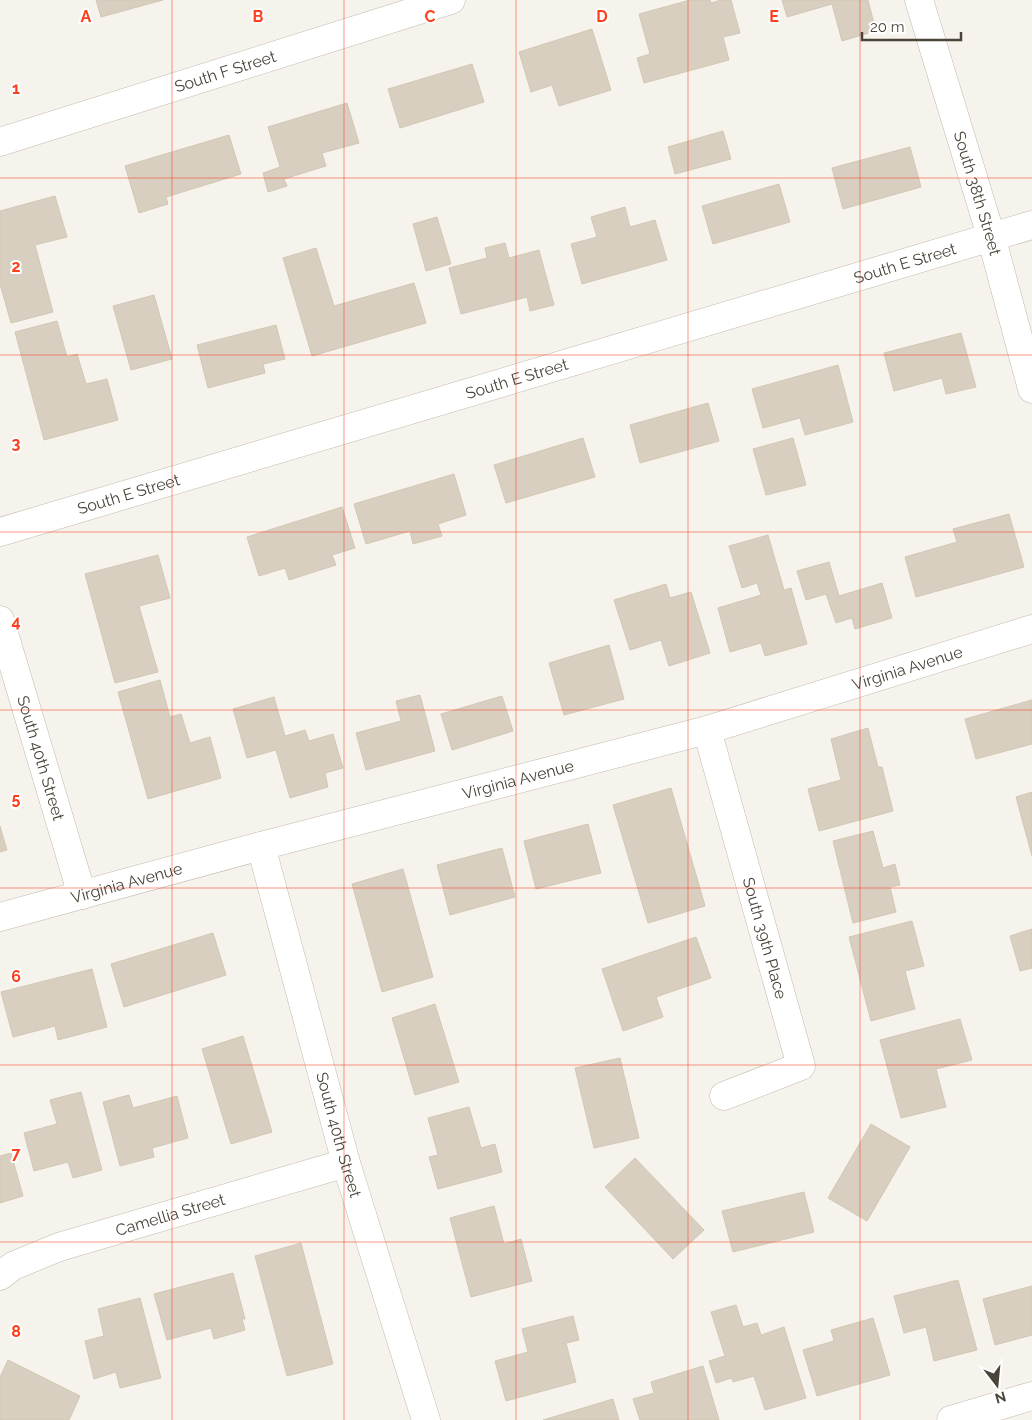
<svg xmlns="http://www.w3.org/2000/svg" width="1032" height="1420" font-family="Raleway,sans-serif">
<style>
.building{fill:#d8cfc1;stroke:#d3c7b4}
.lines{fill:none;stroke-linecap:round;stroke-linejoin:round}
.minor-casing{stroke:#c2bbae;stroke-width:29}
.minor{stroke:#fff;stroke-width:28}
.grid{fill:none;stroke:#fc3f1d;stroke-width:1;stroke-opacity:0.55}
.labels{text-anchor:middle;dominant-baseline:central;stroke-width:4;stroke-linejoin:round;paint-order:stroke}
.street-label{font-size:16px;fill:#4b4439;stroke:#fff}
.grid-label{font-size:16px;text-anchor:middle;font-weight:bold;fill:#fc3f1d;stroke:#fff;stroke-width:4;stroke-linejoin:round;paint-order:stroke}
</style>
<rect width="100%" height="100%" fill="#f6f3ec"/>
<g class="building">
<path d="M96 0H163L101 17Z"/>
<path d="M690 0H710L711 3 721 0H731L740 33 723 37 729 60 644 83 637 58 650 54 639 14Z"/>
<path d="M782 0H868L876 31 842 41 832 4 787 17Z"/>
<path d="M592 29 611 90 559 106 552 85 531 92 519 52Z"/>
<path d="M472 64 484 102 400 128 388 89Z"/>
<path d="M347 103 359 143 322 153 326 166 284 179 287 186 268 192 263 173 280 167 268 127Z"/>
<path d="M723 131 731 159 675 174 668 147Z"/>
<path d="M229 135 241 174 166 197 168 204 139 213 125 166Z"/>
<path d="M910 147 921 187 843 209 832 168Z"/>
<path d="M779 184 790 222 713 244 702 206Z"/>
<path d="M55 196 67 237 35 245 53 312 11 323 0 284V211Z"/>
<path d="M625 207 630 227 655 220 667 260 582 284 571 244 597 237 591 217Z"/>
<path d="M437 217 451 264 426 271 413 224Z"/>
<path d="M505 243 509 258 539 250 554 305 530 311 527 297 461 314 449 268 487 258 485 248Z"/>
<path d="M316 248 334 306 414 283 426 323 312 356 283 258Z"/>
<path d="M154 295 172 359 131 370 113 306Z"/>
<path d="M57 321 67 357 77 354 86 384 107 379 118 420 44 440 15 332Z"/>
<path d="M276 325 285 359 263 364 265 373 208 388 197 345Z"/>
<path d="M961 333 976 387 946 394 942 378 894 391 884 353Z"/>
<path d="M838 365 853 422 805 435 800 418 763 428 752 389Z"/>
<path d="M708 403 719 441 640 463 630 425Z"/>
<path d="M583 438 595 477 506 503 494 465Z"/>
<path d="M793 438 806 485 766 495 753 449Z"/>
<path d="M454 474 466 515 438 524 442 536 413 544 410 531 366 544 354 504Z"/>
<path d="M342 507 355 548 332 555 336 565 289 580 285 568 259 576 247 537Z"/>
<path d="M1009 514 1024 567 916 597 905 557 957 542 953 529Z"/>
<path d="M768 535 784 590 791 588 807 644 765 656 761 643 730 652 718 608 761 595 757 583 742 588 729 546Z"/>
<path d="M158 555 170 598 139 606 158 672 115 683 85 574Z"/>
<path d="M829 562 839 596 882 583 892 618 855 629 852 618 836 623 826 594 806 600 797 571Z"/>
<path d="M666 584 670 598 691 592 710 653 669 666 661 640 630 650 614 600Z"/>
<path d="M609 645 624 699 564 715 549 663Z"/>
<path d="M160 680 170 717 181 714 190 743 210 737 221 778 148 799 118 692Z"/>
<path d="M420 695 435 751 366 770 356 733 401 721 396 701Z"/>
<path d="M502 696 513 731 452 750 441 714Z"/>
<path d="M274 697 285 736 305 730 309 741 333 734 343 768 325 773 328 787 290 798 276 750 247 758 233 709Z"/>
<path d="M1032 700V744L976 759 965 719Z"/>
<path d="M868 728 878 767H882L893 811 819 831 808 789 841 780 831 739Z"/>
<path d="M671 788 705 906 648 923 613 805Z"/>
<path d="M1032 792V856L1016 797Z"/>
<path d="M588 824 601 873 536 889 524 841Z"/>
<path d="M0 826 7 850 0 852Z"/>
<path d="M873 831 883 868 895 864 900 885 890 887 896 912 853 923 833 841Z"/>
<path d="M502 848 515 897 450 915 437 865Z"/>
<path d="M403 869 433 977 382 992 352 884Z"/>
<path d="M912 921 924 966 905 971 915 1009 871 1021 849 937Z"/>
<path d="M1032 929V968L1020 971 1010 936Z"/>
<path d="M213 933 226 975 124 1007 111 964Z"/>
<path d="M696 937 711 978 656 997 663 1017 623 1031 602 969Z"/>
<path d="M92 969 107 1027 58 1040 55 1026 13 1037 1 992Z"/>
<path d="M435 1004 459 1082 415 1095 392 1018Z"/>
<path d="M960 1019 972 1060 936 1069 946 1107 901 1118 880 1040Z"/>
<path d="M243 1036 272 1132 231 1144 202 1049Z"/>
<path d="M620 1058 639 1138 594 1148 575 1068Z"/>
<path d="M81 1092 102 1170 73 1178 68 1162 34 1171 24 1133 57 1124 50 1100Z"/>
<path d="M129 1095 133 1108 177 1096 188 1138 152 1148 154 1157 120 1166 103 1102Z"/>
<path d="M469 1107 481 1148 495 1144 502 1172 438 1189 429 1157 438 1155 428 1118Z"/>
<path d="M871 1124 910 1147 867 1221 828 1198Z"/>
<path d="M11 1153 23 1196 0 1203V1156Z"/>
<path d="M635 1158 704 1230 673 1259 605 1187Z"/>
<path d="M804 1192 814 1232 733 1252 722 1211Z"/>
<path d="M494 1206 504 1244 521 1239 532 1281 471 1297 450 1218Z"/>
<path d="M301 1243 333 1364 287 1376 255 1256Z"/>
<path d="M233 1273 245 1319H242L245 1330 214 1339 211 1328 167 1340 154 1294Z"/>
<path d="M958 1280 977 1350 934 1361 926 1327 904 1333 894 1296Z"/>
<path d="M1032 1286V1335L995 1345 983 1299Z"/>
<path d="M140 1298 161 1378 120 1388 116 1372 94 1379 85 1341 104 1336 98 1309Z"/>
<path d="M736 1305 743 1327 757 1323 761 1335 784 1327 806 1398 765 1410 754 1376 733 1382 732 1378 716 1383 709 1361 725 1356 711 1312Z"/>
<path d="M573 1316 579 1340 566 1343 576 1382 506 1401 495 1361 528 1352 522 1329Z"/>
<path d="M873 1318 890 1375 817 1396 803 1350 834 1341 831 1330Z"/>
<path d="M8 1360 80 1396 69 1420H40L38 1419 37 1420H0V1377Z"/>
<path d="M703 1366 719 1420H640L633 1399 654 1393 651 1382Z"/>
<path d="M613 1399 619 1420H543Z"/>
</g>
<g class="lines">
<g class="minor-casing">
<g id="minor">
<path id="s1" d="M919 0 991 236 1032 389"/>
<path id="s2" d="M0 142 451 0"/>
<path id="s3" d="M0 532 1032 225"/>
<path id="s4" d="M0 620 82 895"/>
<path id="s5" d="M707 730 801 1066 724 1096"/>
<path id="s6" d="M261 846 346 1163 426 1420"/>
<path id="s7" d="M0 917 261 846 707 730 1032 629"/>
<path id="s8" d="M0 1276 13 1266 59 1247 346 1163"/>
<path d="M951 1420 1032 1396"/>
</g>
</g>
<use href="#minor" class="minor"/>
</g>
<path class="grid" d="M172 0V1420M344 0V1420M516 0V1420M688 0V1420M860 0V1420M0 178H1032M0 355H1032M0 532H1032M0 710H1032M0 888H1032M0 1065H1032M0 1242H1032"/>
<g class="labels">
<g class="street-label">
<text stroke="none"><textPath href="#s2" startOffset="236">South F Street</textPath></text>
<text stroke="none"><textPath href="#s1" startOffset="202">South 38th Street</textPath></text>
<text stroke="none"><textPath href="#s3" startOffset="944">South E Street</textPath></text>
<text stroke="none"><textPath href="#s3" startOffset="539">South E Street</textPath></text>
<text stroke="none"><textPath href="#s3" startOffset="134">South E Street</textPath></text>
<text stroke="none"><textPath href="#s7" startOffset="941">Virginia Avenue</textPath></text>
<text stroke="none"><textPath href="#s4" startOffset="144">South 40th Street</textPath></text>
<text stroke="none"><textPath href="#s7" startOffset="536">Virginia Avenue</textPath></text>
<text stroke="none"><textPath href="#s7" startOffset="131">Virginia Avenue</textPath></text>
<text stroke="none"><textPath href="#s5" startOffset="216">South 39th Place</textPath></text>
<text stroke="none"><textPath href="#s6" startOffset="299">South 40th Street</textPath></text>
<text stroke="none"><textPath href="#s8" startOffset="182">Camellia Street</textPath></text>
</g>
</g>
<g class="grid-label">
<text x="86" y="22">A</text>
<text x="258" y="22">B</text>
<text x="430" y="22">C</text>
<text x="602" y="22">D</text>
<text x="774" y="22">E</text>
<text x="16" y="94">1</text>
<text x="16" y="272">2</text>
<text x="16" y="449">3</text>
<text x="16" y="627">4</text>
<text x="16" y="804">5</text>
<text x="16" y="982">6</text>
<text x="16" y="1159">7</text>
<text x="16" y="1337">8</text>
</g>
<g transform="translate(997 1385) rotate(164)" stroke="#ffffff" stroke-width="4" paint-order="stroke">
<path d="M0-4L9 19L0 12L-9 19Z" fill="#4b4439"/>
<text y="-8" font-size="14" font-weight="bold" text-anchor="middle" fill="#4b4439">N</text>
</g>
<path d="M862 32v8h99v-8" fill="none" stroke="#4b4439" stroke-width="2.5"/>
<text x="870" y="32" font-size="15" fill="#4b4439" stroke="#ffffff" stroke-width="4" paint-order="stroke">20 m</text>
</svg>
